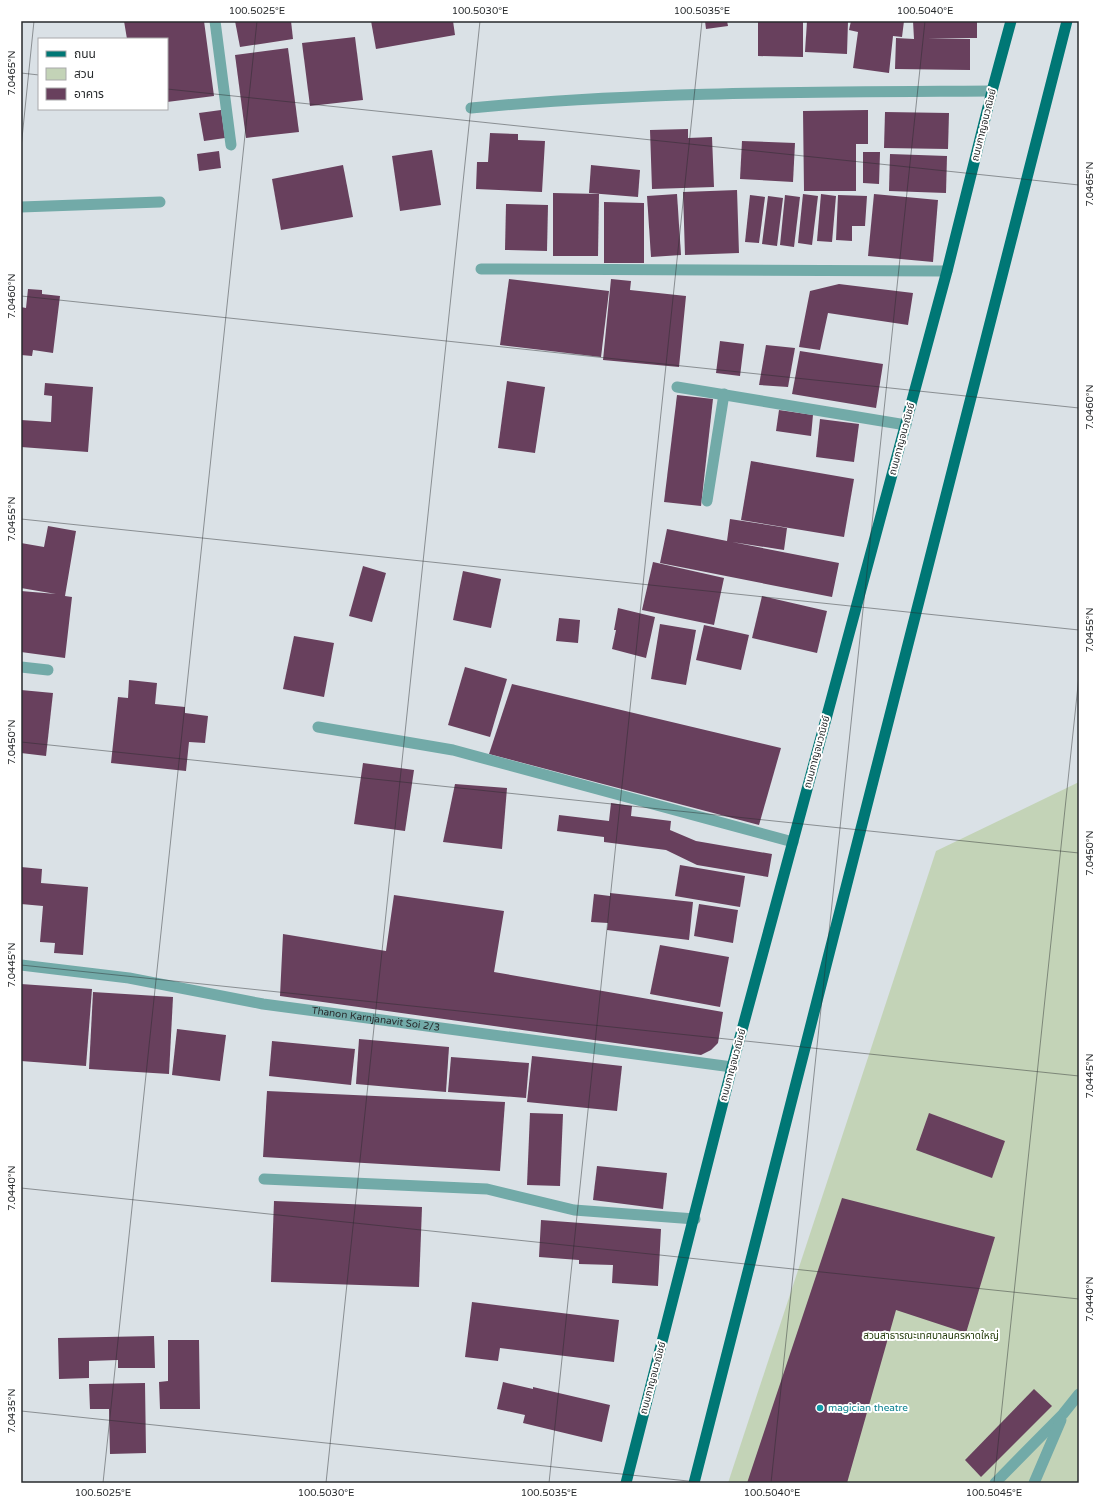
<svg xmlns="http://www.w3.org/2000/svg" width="1100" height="1504" font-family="'Varela Round','Noto Sans Thai',sans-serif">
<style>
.green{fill:#c3d3b7}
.building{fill:#68405d}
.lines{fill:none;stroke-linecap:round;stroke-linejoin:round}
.minor{stroke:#72aaa8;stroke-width:11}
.primary{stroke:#007775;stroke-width:11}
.ticks{fill:none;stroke:#272a2c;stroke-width:1;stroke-opacity:0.45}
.culture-dot{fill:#0f9aa8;stroke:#fff;stroke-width:1.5}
.labels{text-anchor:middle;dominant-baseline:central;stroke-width:4;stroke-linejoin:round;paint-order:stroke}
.street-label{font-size:10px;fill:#272a2c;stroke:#fff}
.park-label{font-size:10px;fill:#1d3502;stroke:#fff}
.culture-label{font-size:10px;fill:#0d838f;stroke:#fff;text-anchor:start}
.neatline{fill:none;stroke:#272a2c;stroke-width:1.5}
.ticks-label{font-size:10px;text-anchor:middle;fill:#272a2c}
</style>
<rect width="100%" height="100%" fill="#dae1e6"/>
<path class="green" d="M1079 782V1483H728L936 851Z"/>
<g class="building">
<path d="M124 21H204L214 96 167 102V39H127Z"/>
<path d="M235 21H291L293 39 240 47Z"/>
<path d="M371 21H453L455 35 376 49Z"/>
<path d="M705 21H727L728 26 706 29Z"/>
<path d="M758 21H803V57L758 56Z"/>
<path d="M807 21H848L847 54 805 52Z"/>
<path d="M851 21H904L902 37 893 36 889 73 853 68 858 32 849 30Z"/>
<path d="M913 21H977V38H927L970 39V70L895 69 896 38 914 39Z"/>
<path d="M355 37 363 100 310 106 302 43Z"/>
<path d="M288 48 299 132 246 138 235 55Z"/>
<path d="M221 110 225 138 204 141 199 113Z"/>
<path d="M868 110V144H856V191H804L803 111Z"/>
<path d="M885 112 949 113 948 149 884 148Z"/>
<path d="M688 129V138L712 137 714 187 652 189 650 130Z"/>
<path d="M490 133 518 134V140L545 141 542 192 476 189 477 162H488Z"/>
<path d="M742 141 795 143 793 182 740 179Z"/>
<path d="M432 150 441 205 400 211 392 156Z"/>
<path d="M219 151 221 168 199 171 197 154Z"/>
<path d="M863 152H880L879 184 863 183Z"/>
<path d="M890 154 947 156 946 193 889 191Z"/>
<path d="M343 165 353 217 281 230 272 179Z"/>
<path d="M591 165 640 170 638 197 589 193Z"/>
<path d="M737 190 739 253 685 255 683 192Z"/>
<path d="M553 193 599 194 598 256H553Z"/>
<path d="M677 194 681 255 651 257 647 196Z"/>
<path d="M803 194 818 196 812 245 798 243Z"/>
<path d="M821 194 836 196 832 242 817 241Z"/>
<path d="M874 194 938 200 933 262 868 256Z"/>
<path d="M750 195 765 197 759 243 745 242Z"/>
<path d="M785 195 800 197 794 247 780 245Z"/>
<path d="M838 195 867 196 865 226H852V241L836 240Z"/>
<path d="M768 196 783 198 777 246 762 244Z"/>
<path d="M604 202 644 203V263H604Z"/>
<path d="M506 204 548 205 547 251 505 250Z"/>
<path d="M509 279 609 291 601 357 500 345Z"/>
<path d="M611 279 631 281 630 290 686 296 679 367 603 360Z"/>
<path d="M839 284 913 293 908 325 828 313 820 350 799 347 810 291Z"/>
<path d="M28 289 42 290V294L60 296 53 353 33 350 32 356 21 355V307L26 308Z"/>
<path d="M720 341 744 344 740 376 716 373Z"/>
<path d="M766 345 795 348 788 387 759 385Z"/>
<path d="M800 351 883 364 876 408 792 394Z"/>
<path d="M507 381 545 387 535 453 498 448Z"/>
<path d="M45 383 93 387 88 452 21 447V420L51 422 52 396 44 395Z"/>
<path d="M677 395 713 399 701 506 664 502Z"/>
<path d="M779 410 813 415 811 436 776 431Z"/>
<path d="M820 419 859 424 854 462 816 457Z"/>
<path d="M751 461 854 479 844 537 741 520Z"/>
<path d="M730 519 787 528 784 550 732 542 839 563 832 597 660 563 667 529 727 541Z"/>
<path d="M48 526 76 531 65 596 72 597 65 658 21 652V591L56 594 21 588V543L44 547Z"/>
<path d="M653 562 724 578 714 625 642 610Z"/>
<path d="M363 566 386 573 372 622 349 616Z"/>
<path d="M463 571 501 579 491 628 453 620Z"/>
<path d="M762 596 827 611 817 653 752 638Z"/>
<path d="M618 608 655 617 646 658 612 649 616 630H614Z"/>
<path d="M559 618 580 620 578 643 556 641Z"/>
<path d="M660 624 696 630 686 685 651 679Z"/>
<path d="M704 625 749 635 741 670 696 660Z"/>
<path d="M294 636 334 643 324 697 283 689Z"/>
<path d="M465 667 507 679 490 737 448 725Z"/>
<path d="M129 680 157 683 155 704 185 707V713L208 716 205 743 189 742 186 771 111 763 118 697 128 698Z"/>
<path d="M512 684 781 748 759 825 489 754Z"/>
<path d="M21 690 53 693 46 756 21 753Z"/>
<path d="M363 763 414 770 405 831 354 824Z"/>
<path d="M455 784 507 788 502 849 443 842Z"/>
<path d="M611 803 632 806 631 816 671 821 670 830 696 841 772 854 768 877 697 865 666 850 604 842V837L557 831 559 815 609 821Z"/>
<path d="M680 865 745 876 740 907 675 896Z"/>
<path d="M21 867 42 869 41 883 88 887 83 955 54 953 55 943 40 942 43 906 21 904Z"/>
<path d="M610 893 693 902 689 940 607 930 608 923 591 922 594 894 610 896Z"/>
<path d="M394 895 504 911 494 972 723 1012 718 1043 711 1050 701 1055 280 996 283 934 386 951Z"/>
<path d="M699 904 738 910 733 943 694 936Z"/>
<path d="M660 945 729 957 720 1007 650 994Z"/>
<path d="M21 984 92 989 86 1066 21 1061Z"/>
<path d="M93 992 173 997 169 1074 89 1069Z"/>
<path d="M177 1029 226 1035 220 1081 172 1075Z"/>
<path d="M359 1039 449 1047 446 1092 356 1084Z"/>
<path d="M272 1041 355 1049 351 1085 269 1076Z"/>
<path d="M532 1056 622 1066 617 1111 527 1102Z"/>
<path d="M451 1057 529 1063 526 1098 448 1092Z"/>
<path d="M267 1091 505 1102 500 1171 263 1157Z"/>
<path d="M530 1113 563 1114 560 1186 527 1185Z"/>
<path d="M929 1113 1005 1141 992 1178 916 1150Z"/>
<path d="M597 1166 667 1173 663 1209 593 1200Z"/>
<path d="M842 1198 995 1237 966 1333 896 1310 847 1483H747Z"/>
<path d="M274 1201 422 1207 419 1287 271 1282Z"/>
<path d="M541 1220 661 1229 658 1286 612 1283 613 1265 579 1264V1260L539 1257Z"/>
<path d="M472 1302 619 1320 614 1362 500 1348 498 1361 465 1357Z"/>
<path d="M154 1336 155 1368H118V1360L89 1361V1378L59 1379 58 1338Z"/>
<path d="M168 1340H199L200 1409H160L159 1382 168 1381Z"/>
<path d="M503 1382 533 1389V1387L610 1405 602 1442 523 1423 525 1415 497 1409Z"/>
<path d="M145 1383 146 1453 110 1454 109 1409H90L89 1384Z"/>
<path d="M1034 1389 1052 1406 981 1477 965 1460Z"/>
</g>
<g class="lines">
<g class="minor">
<path d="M215 21 231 145"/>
<path d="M471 108C645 91 818 92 992 91"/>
<path d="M21 207 160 202"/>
<path d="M481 269 947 271"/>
<path d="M677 387 906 425"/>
<path d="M707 501 724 394"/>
<path d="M21 667 48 670"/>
<path d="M318 727 453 750 793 842"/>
<path id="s1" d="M21 965 129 978 263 1004 732 1067"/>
<path d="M264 1179 487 1189 574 1210 695 1219"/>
<path d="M995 1483 1063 1414 1079 1394"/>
<path d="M1034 1483 1061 1420"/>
</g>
<g class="primary">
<path d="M626 1483 732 1067 947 271 992 91 1011 21"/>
<path d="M694 1483 1067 21"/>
</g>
</g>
<path class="ticks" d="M21 73 39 75M167 89 1079 185M21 148 34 21M21 296 1079 408M21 519 1079 630M21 742 1079 853M21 965 1079 1076M21 1188 1079 1299M21 1411 707 1483M103 1483 257 21M326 1483 480 21M549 1483 702 21M771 1483 925 21M994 1483 1079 676"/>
<circle class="culture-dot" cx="820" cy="1408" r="4"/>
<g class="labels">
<g class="street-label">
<text transform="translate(984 125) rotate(-76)">ถนนกาญจนวณิชย์</text>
<text transform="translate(902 439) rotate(-75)">ถนนกาญจนวณิชย์</text>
<text transform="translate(817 752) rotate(-75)">ถนนกาญจนวณิชย์</text>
<text stroke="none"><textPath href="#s1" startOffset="359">Thanon Karnjanavit Soi 2/3</textPath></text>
<text transform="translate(733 1065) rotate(-75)">ถนนกาญจนวณิชย์</text>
<text transform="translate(653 1378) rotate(-75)">ถนนกาญจนวณิชย์</text>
</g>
<g class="park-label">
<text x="931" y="1336">สวนสาธารณะเทศบาลนครหาดใหญ่</text>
</g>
<g class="culture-label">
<text x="828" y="1408">magician theatre</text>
</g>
</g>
<rect width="1100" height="1504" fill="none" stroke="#ffffff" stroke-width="44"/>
<rect x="38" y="38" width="130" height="72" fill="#ffffff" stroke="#a9aaab"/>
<rect x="46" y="51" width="20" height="6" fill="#007775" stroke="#a9aaab"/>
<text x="74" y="58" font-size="12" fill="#272a2c">ถนน</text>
<rect x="46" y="68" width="20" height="12" fill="#c3d3b7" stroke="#a9aaab"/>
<text x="74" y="78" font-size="12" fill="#272a2c">สวน</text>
<rect x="46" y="88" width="20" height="12" fill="#68405d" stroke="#a9aaab"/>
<text x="74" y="98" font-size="12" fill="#272a2c">อาคาร</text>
<rect x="22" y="22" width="1056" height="1460" class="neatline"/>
<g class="ticks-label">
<text x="257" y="14">100.5025°E</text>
<text x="480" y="14">100.5030°E</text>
<text x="702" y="14">100.5035°E</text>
<text x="925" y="14">100.5040°E</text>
<text transform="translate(11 73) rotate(-90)" y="4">7.0465°N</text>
<text transform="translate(1089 184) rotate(-90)" y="4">7.0465°N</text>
<text transform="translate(11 296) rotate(-90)" y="4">7.0460°N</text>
<text transform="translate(1089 407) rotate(-90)" y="4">7.0460°N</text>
<text transform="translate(11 519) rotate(-90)" y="4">7.0455°N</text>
<text transform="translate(1089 630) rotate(-90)" y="4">7.0455°N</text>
<text transform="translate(11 742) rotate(-90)" y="4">7.0450°N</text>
<text transform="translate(1089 853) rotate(-90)" y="4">7.0450°N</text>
<text transform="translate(11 965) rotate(-90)" y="4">7.0445°N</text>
<text transform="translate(1089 1076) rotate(-90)" y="4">7.0445°N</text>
<text transform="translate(11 1188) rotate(-90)" y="4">7.0440°N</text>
<text transform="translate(1089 1299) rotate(-90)" y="4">7.0440°N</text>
<text transform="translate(11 1411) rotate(-90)" y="4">7.0435°N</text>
<text x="103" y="1496">100.5025°E</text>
<text x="326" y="1496">100.5030°E</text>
<text x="549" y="1496">100.5035°E</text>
<text x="772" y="1496">100.5040°E</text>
<text x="994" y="1496">100.5045°E</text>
</g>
</svg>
